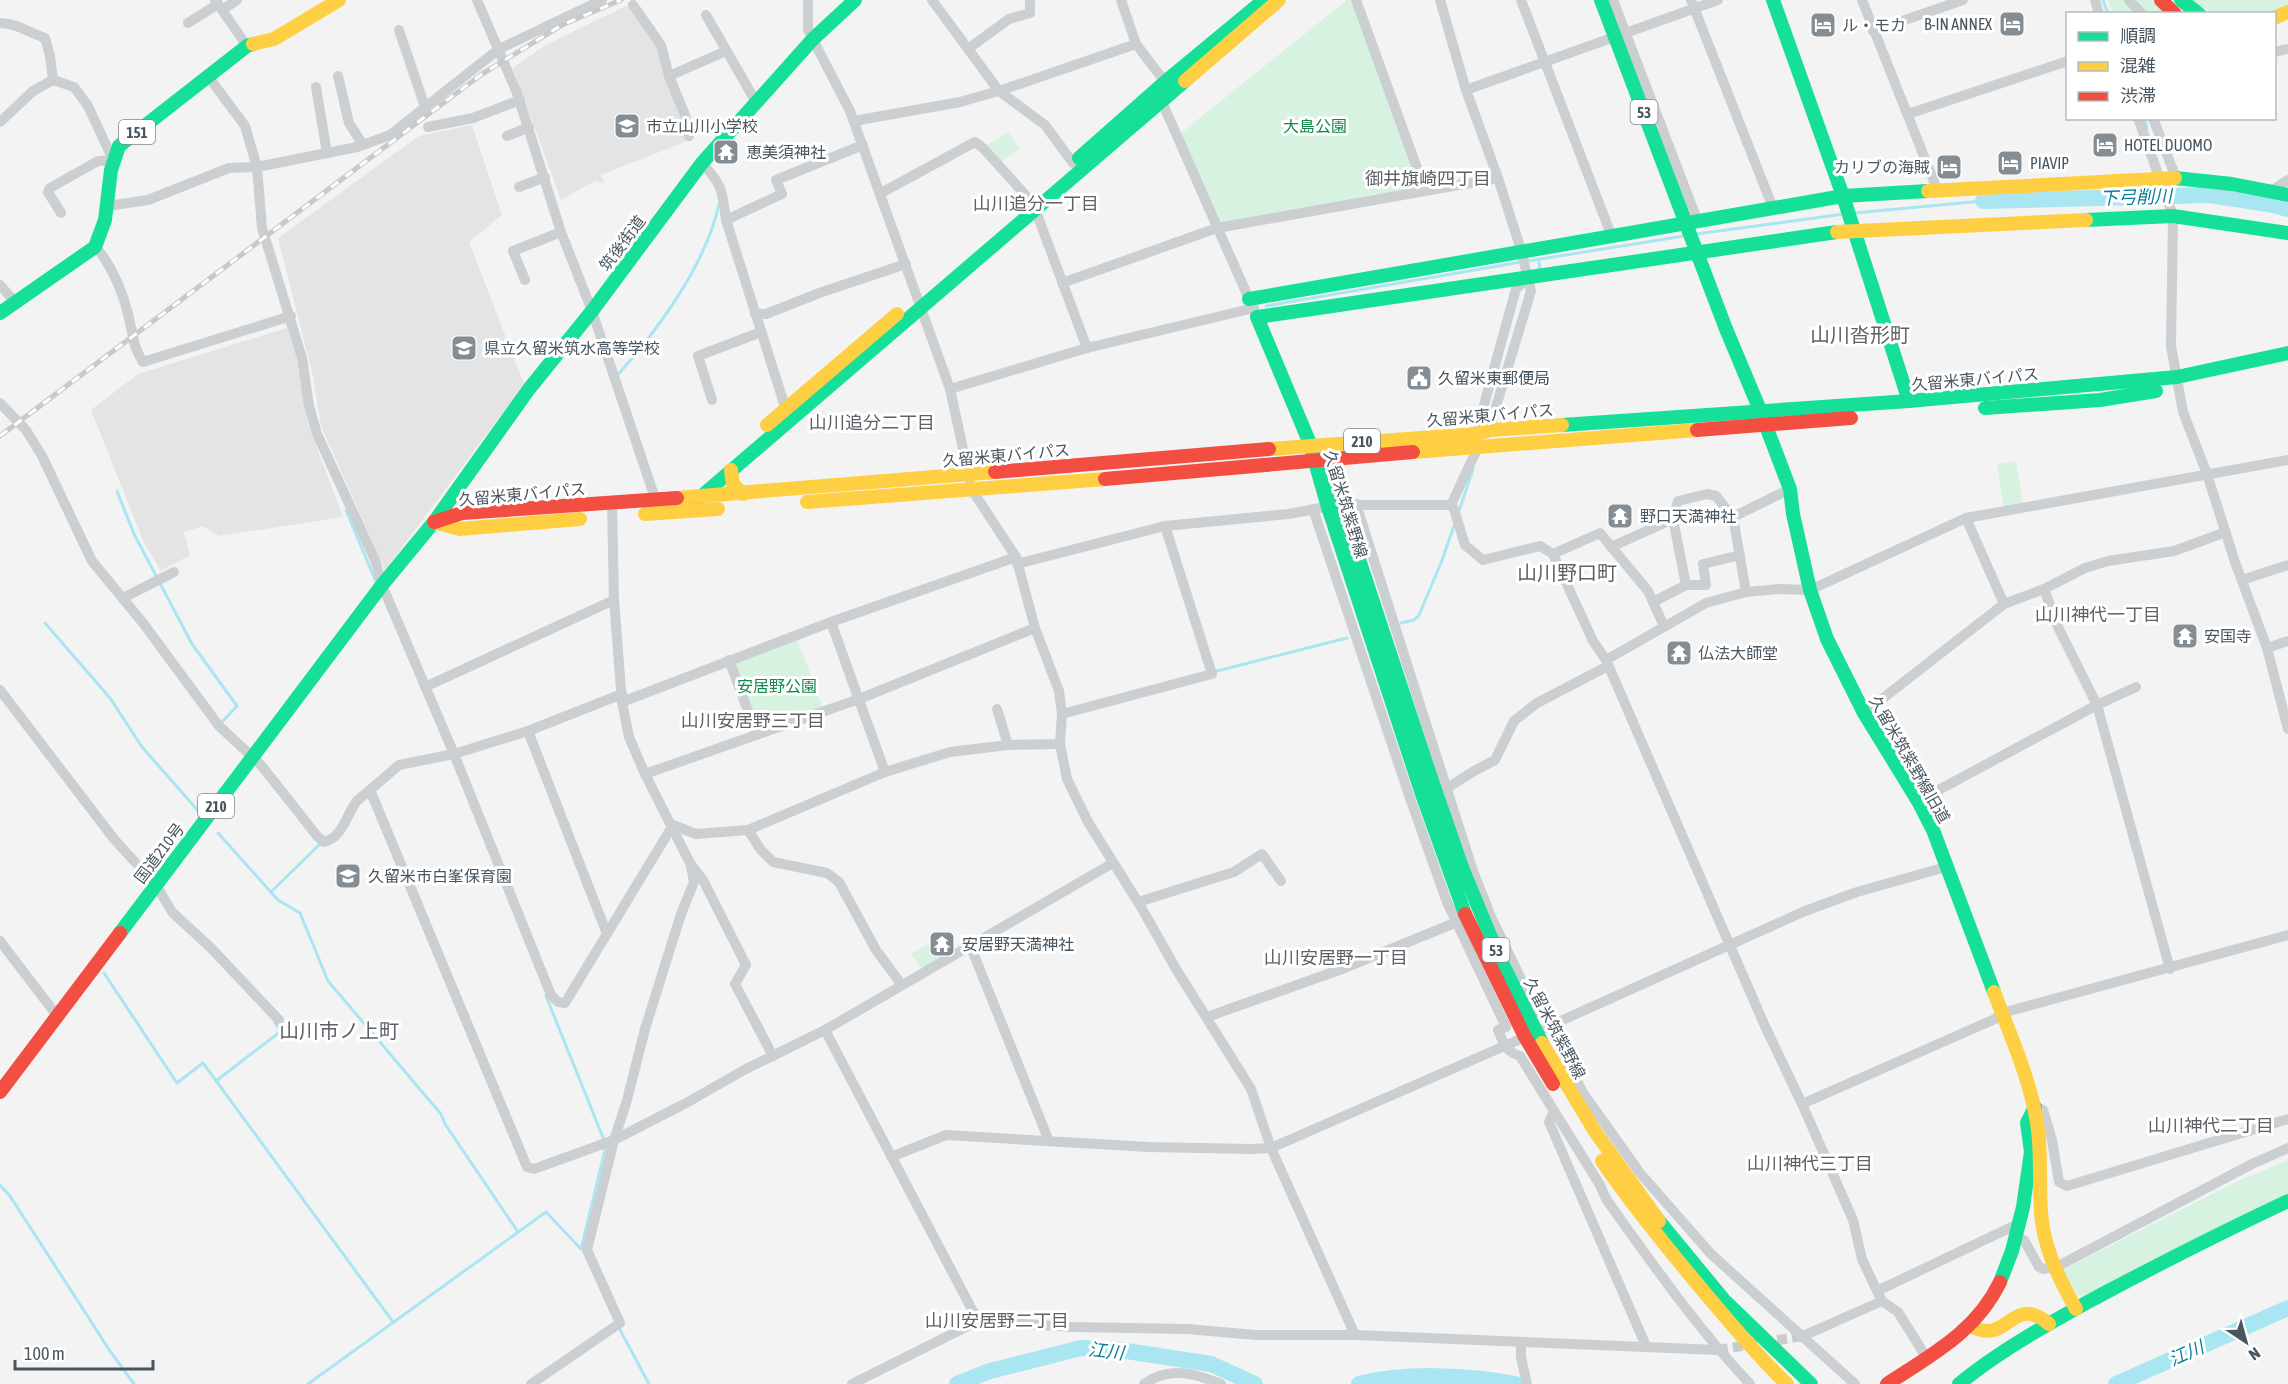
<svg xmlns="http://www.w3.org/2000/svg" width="2288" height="1384" font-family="'Asap Condensed','Noto Sans JP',sans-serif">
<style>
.education{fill:#e4e4e5}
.green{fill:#d7f2e0}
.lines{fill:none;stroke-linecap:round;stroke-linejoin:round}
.stream{stroke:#aae6f2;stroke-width:3}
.river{stroke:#aae6f2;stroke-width:16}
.street-tunnel{stroke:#c8ccce;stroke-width:10;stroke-dasharray:10 5;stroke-linecap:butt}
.street{stroke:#cccfd2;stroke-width:10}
.fast{stroke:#16e098;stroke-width:14}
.slow{stroke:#ffcf43;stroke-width:14}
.jam{stroke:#f24e42;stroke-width:14}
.rail-casing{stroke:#c8c9cb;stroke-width:5}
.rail{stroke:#fff;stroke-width:3;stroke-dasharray:9;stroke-linecap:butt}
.labels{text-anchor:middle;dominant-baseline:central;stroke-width:6;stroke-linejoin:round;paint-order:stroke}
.shield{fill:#fff;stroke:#7f8990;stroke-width:1.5}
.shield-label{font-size:15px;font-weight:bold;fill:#485661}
.poi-label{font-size:16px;fill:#485661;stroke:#fff;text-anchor:start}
.park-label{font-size:16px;fill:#138848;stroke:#fff}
.street-label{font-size:16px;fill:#485661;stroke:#fff}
.neighbourhood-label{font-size:18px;fill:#5e6267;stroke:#fff}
.water-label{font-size:18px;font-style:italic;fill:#077f96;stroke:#fff}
.quarter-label{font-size:20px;fill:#5e6267;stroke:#fff}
</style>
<rect width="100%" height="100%" fill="#f3f3f3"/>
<g class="education">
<path d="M630 4 661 45 690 140 601 175 604 183 596 181 589 184 561 200 513 68 544 46Z"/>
<path d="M472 125 502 215 469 242 524 384 385 570 321 426 313 376 278 238 419 136Z"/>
<path d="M287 328 296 355 308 424 343 517 219 536 203 526 184 532 190 555 161 571 144 543 91 410 138 374Z"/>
</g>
<g class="green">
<path d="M1347 0H1355L1425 190 1405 196 1375 194 1217 228 1176 137Z"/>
<path d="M2108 0H2124L2135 13H2113Z"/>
<path d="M2136 0H2154L2167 13H2148Z"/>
<path d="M2189 0H2288V6L2271 13H2213Z"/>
<path d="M1008 132 1020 148 998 164 983 148Z"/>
<path d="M2016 461 2023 506 2004 509 1997 464Z"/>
<path d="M796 635 824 711 757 735 729 660Z"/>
<path d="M932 942 944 960 924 972 911 954Z"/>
<path d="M2288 1160V1196L2085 1300 2076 1293 2062 1270 2236 1182Z"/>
</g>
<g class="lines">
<g class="stream">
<path d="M2103 0 2108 14"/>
<path d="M2144 118 2147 128"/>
<path d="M2167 182 2172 196"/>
<path d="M1854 213 1983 201"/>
<path d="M1696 234 1844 214"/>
<path d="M1538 259 1540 267 1538 271"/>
<path d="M1528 261 1684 236"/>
<path d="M1266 306 1521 262"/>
<path d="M616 377C657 331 706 265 719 204"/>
<path d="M117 491 134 534 192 644 237 706 223 721"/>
<path d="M346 510 376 582"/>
<path d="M1459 511 1473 469"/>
<path d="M45 623 110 698 142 747 201 814"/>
<path d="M1401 623 1414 620 1419 615 1441 563 1455 523"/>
<path d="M1213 672 1347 638"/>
<path d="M218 833 278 900 300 913 328 981 441 1114 445 1124 518 1232"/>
<path d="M271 892 320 844"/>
<path d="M104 973 177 1083 203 1063 393 1322"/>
<path d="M546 996 604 1140"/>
<path d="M216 1081 281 1031 275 1023"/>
<path d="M0 1185 10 1196 110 1351 134 1384"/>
<path d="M618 1326 649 1384"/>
<path d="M308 1384 546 1212 581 1249 606 1146"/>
</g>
<g class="river">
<path d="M1983 201 2210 195 2268 204 2288 209"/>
<path d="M957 1384 990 1371 1081 1348 1120 1350 1211 1364 1255 1384"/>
<path d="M1359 1384C1405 1372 1469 1375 1516 1384"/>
<path d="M2116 1384 2288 1308"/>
</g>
<path class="street-tunnel" d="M1718 1350 1803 1336"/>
<g class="street">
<path d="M215 0 247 46"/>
<path d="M477 0 517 93 561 232 592 311 656 501"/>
<path d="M808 0V30L850 111 950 389 972 490 1016 557 1035 628 1059 691 1062 714 1060 744 1067 779 1088 822 1141 907 1176 969 1251 1089 1271 1148 1355 1335"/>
<path d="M932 0 999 91 1045 125 1073 163"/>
<path d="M1121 0 1136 44 1165 82 1162 102 1257 317"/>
<path d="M1356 0 1425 190"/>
<path d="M1440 0 1466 90 1498 178 1521 250 1531 291 1488 433"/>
<path d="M1521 0 1612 237"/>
<path d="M1613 0 1698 222"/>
<path d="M1691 0 1773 208"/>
<path d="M1862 0 1937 189"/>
<path d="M2095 0 2099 14"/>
<path d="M2129 0 2142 14"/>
<path d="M633 5 661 45 669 76 726 51"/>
<path d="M222 10 237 0"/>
<path d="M706 15 756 102"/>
<path d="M0 23C16 23 30 33 45 38L50 56 53 80 74 87 88 106 113 160 98 161 50 188 48 192 61 213"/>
<path d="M188 23 218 4"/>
<path d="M399 30 425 107"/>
<path d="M1873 31 1963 0"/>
<path d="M968 49 1009 19 1030 13V0"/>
<path d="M2274 52 2288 49"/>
<path d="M208 76 245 126 257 167 262 228 302 358 309 406 317 434 375 560 382 585 454 754 551 995 558 1002 565 1003 673 825"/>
<path d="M338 76 349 123 363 145"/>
<path d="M669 76 685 115 689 136"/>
<path d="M316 87 327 153"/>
<path d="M1466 90 1718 0"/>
<path d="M1908 114 2068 61"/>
<path d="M2138 118 2173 216 2171 346 2183 412 2207 474 2235 562 2267 648 2288 641"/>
<path d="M2153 118 2176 178"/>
<path d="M854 121 960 102 999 91 1136 44"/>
<path d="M0 122 33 91 53 80"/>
<path d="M428 127 473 118 520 100"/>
<path d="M507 136 529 127"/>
<path d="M702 163C723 186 722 190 726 220L787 413"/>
<path d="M519 187 545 177"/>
<path d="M2271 191 2288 180"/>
<path d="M881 193 975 142 983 148 1030 200 1035 209 1087 348"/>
<path d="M107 206 148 200 229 168 257 167 357 147 390 135 499 49 602 0"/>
<path d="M726 220 782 194 776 180 863 145"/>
<path d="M95 246C112 266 123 293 129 318 133 335 133 347 143 362L291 316"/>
<path d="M525 280 513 251 561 232"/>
<path d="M1062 283 1217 228 1498 178"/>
<path d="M0 285 14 301"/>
<path d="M755 314H766L822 292 906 264"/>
<path d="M950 389 1087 348 1254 308"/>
<path d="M712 400 698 356 761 332"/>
<path d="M0 403 26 430 42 456 92 561 143 623 219 726 261 765 317 836 324 842C342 838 346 816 356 802 359 798 366 794 370 790"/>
<path d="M1476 434 1516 289 1527 278"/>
<path d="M612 503 614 600 622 702 629 737 645 774 690 863 703 880 746 965 735 984 773 1056"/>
<path d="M1356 504 1473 871 1492 919 1537 1012 1546 1010 1557 1022 1562 1034 1557 1040 1583 1093 1640 1173 1711 1254 1855 1384"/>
<path d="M1352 505H1451"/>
<path d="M1451 505 1454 509 1465 545 1483 560 1540 546 1553 554 1593 641 1606 660 1764 1024 1802 1104 1853 1220 1862 1259 1877 1291 1882 1301 1898 1312 1928 1360"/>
<path d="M1451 505 1479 445"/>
<path d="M1313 509 1411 801 1447 902 1506 1027 1498 1030C1504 1044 1505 1051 1520 1056L1600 1185 1606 1199C1652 1263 1696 1327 1750 1384"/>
<path d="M1733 517 1790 489"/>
<path d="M1966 518 2004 604"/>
<path d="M1611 547 1673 519"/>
<path d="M1553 554 1600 533 1648 591 1664 626"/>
<path d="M1740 555 1703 564 1706 585H1686L1673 519 1678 501 1707 494 1716 496 1733 517 1746 592"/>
<path d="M1017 564 1165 526 1289 514 1320 508"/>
<path d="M2242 580 2288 565"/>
<path d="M2044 589 2058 627 2097 705 2170 969"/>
<path d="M123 598 174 572"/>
<path d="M1653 602 1686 585"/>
<path d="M831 622 885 772"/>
<path d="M2267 648 2288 729"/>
<path d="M729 660 757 735"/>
<path d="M1606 660 1706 603 1746 592 1780 589 1810 590 1966 518 2288 460"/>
<path d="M425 687 614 600"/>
<path d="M0 690 114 839 156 885 172 912 211 948 279 1020"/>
<path d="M622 694 528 731 454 754 399 765 370 790 527 1167 534 1169 614 1140 688 1102 744 1070 825 1030 1113 863"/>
<path d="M622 702 831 622 1016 557"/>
<path d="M997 709 1008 745"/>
<path d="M1864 713 2004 604 2044 589 2085 568 2108 561 2174 551 2226 532"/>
<path d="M1062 714 1212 674 1165 526"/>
<path d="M528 731 607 934"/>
<path d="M645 774 859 699 1035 628"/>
<path d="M1444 790 1474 771 1495 760 1514 721 1537 703 1608 666"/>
<path d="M1918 801 2097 705 2136 687"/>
<path d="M673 825 696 834 748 830 885 772 950 752 1008 745 1060 744"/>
<path d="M748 830 761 850 773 862 827 873 839 882 876 950 902 985"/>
<path d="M1138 902 1234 872 1262 854 1281 881"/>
<path d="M0 941 58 1017"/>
<path d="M970 945 1049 1141"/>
<path d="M1207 1017 1342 969 1457 922"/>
<path d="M825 1030 978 1321"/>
<path d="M1802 1104 1995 1019 2002 1013 2288 935"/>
<path d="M2035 1107 2043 1110 2052 1140 2059 1182 2067 1186 2288 1119"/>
<path d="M1554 1111 1549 1122 1646 1346"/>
<path d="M891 1157 946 1135 1148 1147 1251 1149 1271 1148 1525 1037 1805 911 1857 892 1946 867"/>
<path d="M2015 1238 2024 1240 2039 1267 2043 1269 2048 1268"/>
<path d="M2062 1264 2252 1164 2288 1148"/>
<path d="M1877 1291 2020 1223"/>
<path d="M1803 1336 1882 1301"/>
<path d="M1521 1342V1357L1527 1384"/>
<path d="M531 1384 620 1323 587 1250 614 1140 627 1100 645 1029 681 914 694 882 691 866"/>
<path d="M852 1384 978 1321 1071 1327 1187 1329 1256 1335H1355L1718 1350"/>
<path d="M1144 1384C1169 1366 1194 1373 1221 1384"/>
</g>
<g class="fast">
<path d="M1601 0 1726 329 1765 422"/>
<path d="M1773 0 1843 196 1909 401"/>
<path d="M2181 0 2199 14"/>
<path d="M1079 158 1165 82 1264 0"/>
<path d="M2175 178 2232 184 2288 195"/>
<path d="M2086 220 2173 216 2288 233"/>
<path d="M1249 299 1843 196 1928 191"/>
<path d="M0 313 95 247 105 220 111 170 119 146 247 46 253 44"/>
<path d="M1985 408 2100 400 2156 391"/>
<path d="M1562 425 1909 401 2177 377 2288 353"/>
<path d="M1766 426 1790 489 1793 514 1810 590 1827 639 1864 713 1918 801 1933 830 1994 992"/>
<path d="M1311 446 1257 317 1837 232"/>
<path d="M1311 448 1328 507 1423 797 1465 914"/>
<path d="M1316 450 1326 459 1432 781 1463 870 1499 957 1542 1043"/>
<path d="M697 500 1185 81"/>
<path d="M434 522 529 389 592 311 702 163 813 39 855 0"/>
<path d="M120 933 382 585 434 522"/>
<path d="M1659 1221 1724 1300 1811 1384"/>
<path d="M2000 1282 2012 1251 2023 1207 2031 1152 2027 1123 2035 1107"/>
<path d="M1959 1384C2002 1349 2050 1323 2099 1296 2161 1263 2224 1231 2288 1201"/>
</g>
<g class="slow">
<path d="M2274 18 2288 12"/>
<path d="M253 44 274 39 339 0"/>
<path d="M1185 81 1279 0"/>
<path d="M1928 191 2175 178"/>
<path d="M1837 232 2086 220"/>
<path d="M767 425 897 314"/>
<path d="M1269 449 1476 434 1490 430 1562 425"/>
<path d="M1413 452 1697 430"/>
<path d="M731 470 733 484 743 494"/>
<path d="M677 498 995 472"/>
<path d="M807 502 1105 479"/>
<path d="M645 514 718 509"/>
<path d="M434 522 460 529 580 519"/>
<path d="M1994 992C2010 1035 2030 1078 2037 1123 2043 1158 2037 1194 2043 1228 2048 1257 2062 1284 2076 1309"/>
<path d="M1542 1043 1594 1130 1659 1221"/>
<path d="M1602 1161C1635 1209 1672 1254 1710 1299 1735 1328 1759 1358 1787 1384"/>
<path d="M1971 1326C2008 1347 2012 1292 2049 1324"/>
</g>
<g class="jam">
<path d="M2161 0 2175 14"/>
<path d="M1697 430 1851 418"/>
<path d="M995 472 1269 449"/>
<path d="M1105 479 1413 452"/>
<path d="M434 522 462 513 677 498"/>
<path d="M1465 914 1525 1037 1553 1084"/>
<path d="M0 1092 120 933"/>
<path d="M1887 1384C1931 1355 1976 1332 2000 1282"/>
</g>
<g class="rail-casing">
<path id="rail" d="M0 436 482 74 562 25 621 0"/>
</g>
<use href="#rail" class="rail"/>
</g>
<defs>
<g id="hotel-square" transform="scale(1.35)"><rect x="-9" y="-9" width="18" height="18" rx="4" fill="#848d94" stroke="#fff"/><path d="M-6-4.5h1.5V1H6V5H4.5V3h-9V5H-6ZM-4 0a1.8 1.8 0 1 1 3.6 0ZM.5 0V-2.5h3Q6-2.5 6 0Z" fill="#fff"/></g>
<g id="school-square" transform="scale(1.35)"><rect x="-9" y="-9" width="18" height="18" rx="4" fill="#848d94" stroke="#fff"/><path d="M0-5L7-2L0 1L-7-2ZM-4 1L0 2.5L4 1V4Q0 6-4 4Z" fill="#fff"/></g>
<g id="temple-square" transform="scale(1.35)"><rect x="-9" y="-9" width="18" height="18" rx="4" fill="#848d94" stroke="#fff"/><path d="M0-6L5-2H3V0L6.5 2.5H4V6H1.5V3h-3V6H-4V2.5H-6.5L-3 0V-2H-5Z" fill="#fff"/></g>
<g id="civic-square" transform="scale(1.35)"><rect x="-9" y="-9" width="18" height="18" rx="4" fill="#848d94" stroke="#fff"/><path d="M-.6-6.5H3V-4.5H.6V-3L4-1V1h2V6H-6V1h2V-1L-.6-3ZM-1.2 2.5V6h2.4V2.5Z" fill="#fff"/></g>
</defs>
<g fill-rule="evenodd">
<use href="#hotel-square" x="2012" y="24"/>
<use href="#hotel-square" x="1823" y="25"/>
<use href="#school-square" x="627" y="126"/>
<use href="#hotel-square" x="2105" y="145"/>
<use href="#temple-square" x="726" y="152"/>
<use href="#hotel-square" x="2010" y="163"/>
<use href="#hotel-square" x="1949" y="167"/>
<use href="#school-square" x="464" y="348"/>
<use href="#civic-square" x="1419" y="378"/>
<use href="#temple-square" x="1620" y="516"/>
<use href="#temple-square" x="2185" y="636"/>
<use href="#temple-square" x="1679" y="653"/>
<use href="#school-square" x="348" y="876"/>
<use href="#temple-square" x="942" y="944"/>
</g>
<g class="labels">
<g class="shield">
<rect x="1630.5" y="100" width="27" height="24" rx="4.5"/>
<rect x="119" y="120" width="36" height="24" rx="4.5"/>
<rect x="1344" y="429" width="36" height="24" rx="4.5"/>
<rect x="198" y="794" width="36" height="24" rx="4.5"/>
<rect x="1482.5" y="938" width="27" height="24" rx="4.5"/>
</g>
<g class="shield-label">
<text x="1644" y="112">53</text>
<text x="137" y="132">151</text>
<text x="1362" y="441">210</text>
<text x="216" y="806">210</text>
<text x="1496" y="950">53</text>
</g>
<g class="poi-label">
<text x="1992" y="24" text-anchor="end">B-IN ANNEX</text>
<text x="1842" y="25">ル・モカ</text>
<text x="646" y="126">市立山川小学校</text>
<text x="2124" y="145">HOTEL DUOMO</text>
<text x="746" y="152">恵美須神社</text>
<text x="2030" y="163">PIAVIP</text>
<text x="1930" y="167" text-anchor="end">カリブの海賊</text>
<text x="484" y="348">県立久留米筑水高等学校</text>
<text x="1438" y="378">久留米東郵便局</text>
<text x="1640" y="516">野口天満神社</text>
<text x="2204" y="636">安国寺</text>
<text x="1698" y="653">仏法大師堂</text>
<text x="368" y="876">久留米市白峯保育園</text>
<text x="962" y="944">安居野天満神社</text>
</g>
<g class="park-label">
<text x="1315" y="126">大島公園</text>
<text x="777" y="686">安居野公園</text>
</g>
<g class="street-label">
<text transform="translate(622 243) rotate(-53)">筑後街道</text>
<text transform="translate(1975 379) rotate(-5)">久留米東バイパス</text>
<text transform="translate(1490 415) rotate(-5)">久留米東バイパス</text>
<text transform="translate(1006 455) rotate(-5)">久留米東バイパス</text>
<text transform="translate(522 494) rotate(-5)">久留米東バイパス</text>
<text transform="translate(1346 504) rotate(73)">久留米筑紫野線</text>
<text transform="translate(1910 759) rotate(60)">久留米筑紫野線旧道</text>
<text transform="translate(159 853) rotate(-53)">国道210号</text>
<text transform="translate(1555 1028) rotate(62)">久留米筑紫野線</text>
</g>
<g class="neighbourhood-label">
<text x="1428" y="178">御井旗崎四丁目</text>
<text x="1036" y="203">山川追分一丁目</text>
<text x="872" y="422">山川追分二丁目</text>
<text x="2098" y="614">山川神代一丁目</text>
<text x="753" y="720">山川安居野三丁目</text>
<text x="1336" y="957">山川安居野一丁目</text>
<text x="2211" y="1125">山川神代二丁目</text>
<text x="1810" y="1163">山川神代三丁目</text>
<text x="997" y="1320">山川安居野二丁目</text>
</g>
<g class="water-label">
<text transform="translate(2136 197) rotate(-2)">下弓削川</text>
<text transform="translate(1106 1351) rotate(6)">江川</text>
<text transform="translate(2186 1353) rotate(-24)">江川</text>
</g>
<g class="quarter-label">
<text x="1860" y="334">山川沓形町</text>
<text x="1567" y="572">山川野口町</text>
<text x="339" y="1030">山川市ノ上町</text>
</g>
</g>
<rect x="2066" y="12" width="210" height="108" fill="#ffffff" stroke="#b6bbc0" stroke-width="1.5"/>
<rect x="2078" y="32" width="30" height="9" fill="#16e098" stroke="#b6bbc0" stroke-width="1.5"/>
<text x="2120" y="42" font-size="18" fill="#485661">順調</text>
<rect x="2078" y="62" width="30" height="9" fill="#ffcf43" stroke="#b6bbc0" stroke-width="1.5"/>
<text x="2120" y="72" font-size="18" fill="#485661">混雑</text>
<rect x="2078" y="92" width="30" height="9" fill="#f24e42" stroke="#b6bbc0" stroke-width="1.5"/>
<text x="2120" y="102" font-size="18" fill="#485661">渋滞</text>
<g transform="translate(2246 1342) rotate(144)" stroke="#ffffff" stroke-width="4.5" paint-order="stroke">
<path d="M0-4.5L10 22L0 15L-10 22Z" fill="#485661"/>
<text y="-9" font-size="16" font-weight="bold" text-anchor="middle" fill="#485661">N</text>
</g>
<path d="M15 1360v9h138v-9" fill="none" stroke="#485661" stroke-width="3"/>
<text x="24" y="1360" font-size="18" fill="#485661" stroke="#ffffff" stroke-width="4.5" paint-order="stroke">100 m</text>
</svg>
